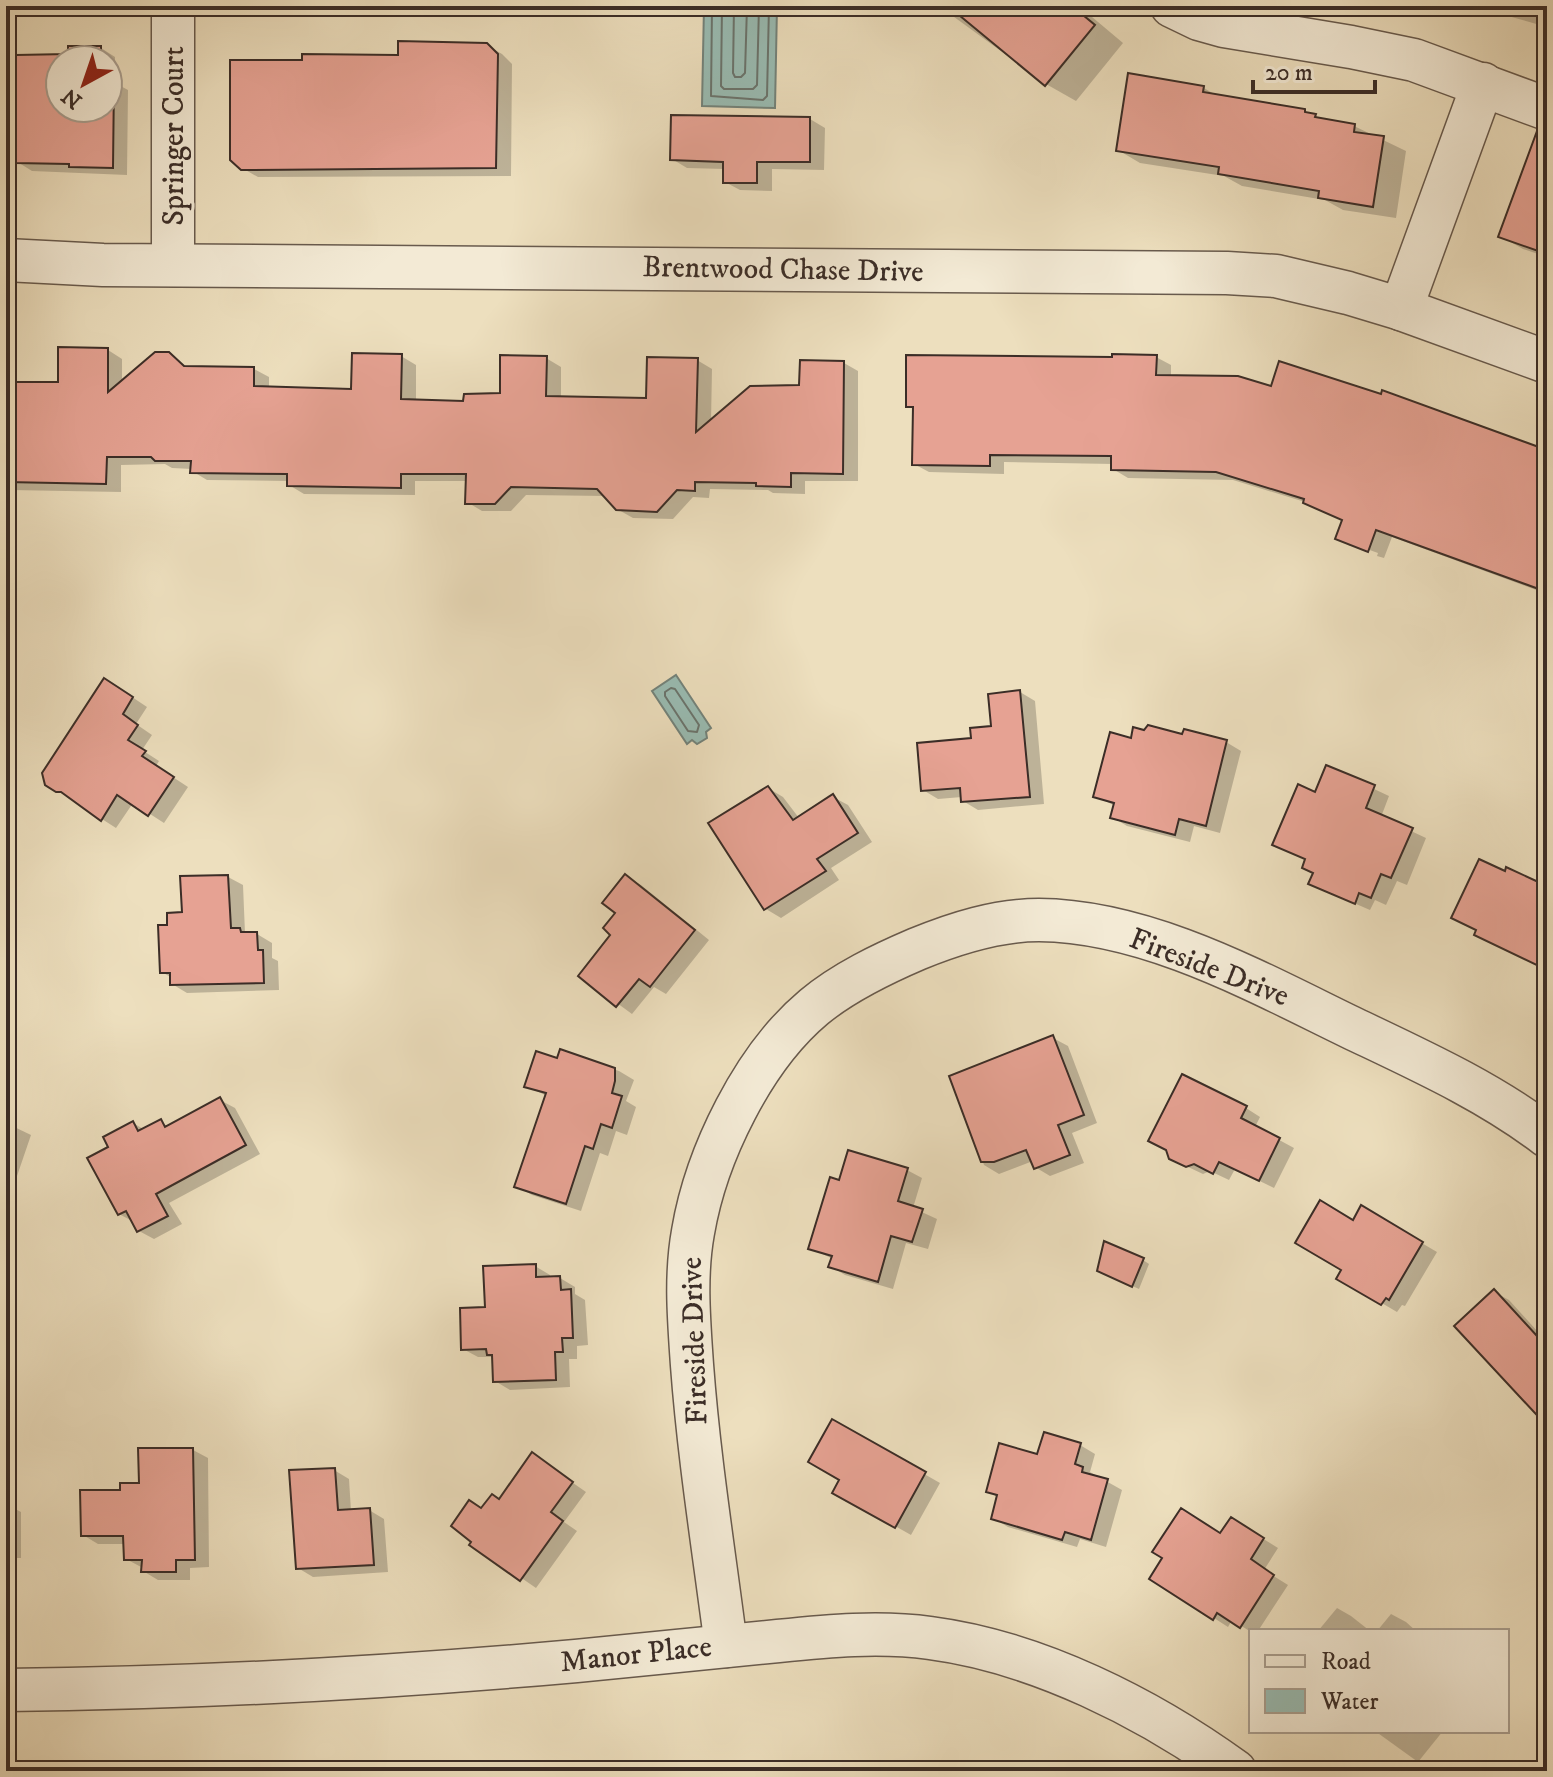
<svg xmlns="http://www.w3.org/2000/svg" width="1553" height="1777" font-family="'IM FELL DW Pica',serif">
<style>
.water{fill:#99bcb3;stroke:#73837b;stroke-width:2}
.shadow{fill:#0003;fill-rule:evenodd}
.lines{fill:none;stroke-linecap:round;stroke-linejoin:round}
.shore{stroke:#6a746d;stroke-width:2}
.building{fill:#e6a293;stroke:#3b2d27;stroke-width:2}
.minor-casing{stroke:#685a4d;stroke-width:45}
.minor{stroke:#f3ead5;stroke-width:42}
.labels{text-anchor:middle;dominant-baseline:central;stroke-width:6;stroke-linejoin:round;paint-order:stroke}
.street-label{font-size:30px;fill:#3b2d27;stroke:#f3ead5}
</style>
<rect width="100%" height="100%" fill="#eddfbe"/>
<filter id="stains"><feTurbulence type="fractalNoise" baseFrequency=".0025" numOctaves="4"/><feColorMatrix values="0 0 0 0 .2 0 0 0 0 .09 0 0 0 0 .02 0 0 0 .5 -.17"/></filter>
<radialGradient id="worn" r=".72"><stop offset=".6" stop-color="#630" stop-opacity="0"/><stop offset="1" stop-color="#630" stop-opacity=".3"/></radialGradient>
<g class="water">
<path d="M704 6H777L775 108 702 106Z"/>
<path d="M676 675 711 728 706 732 707 738 697 744 692 740 687 744 652 691Z"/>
</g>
<g class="shadow">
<path d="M939 6H1079L1123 43 1076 101 1046 84Z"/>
<path d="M1430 6H1471L1470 10 1459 7 1458 14Z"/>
<path d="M1472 6H1547V27Z"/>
<path d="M486 45 502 54 512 64 511 176 258 177 242 168 304 62 400 57Z"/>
<path d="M101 48 115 57V83L128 90 127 175 32 171 16 161 7 66 70 56ZM60 60H108V108H60Z"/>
<path d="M1204 88 1219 97 1305 111 1324 121 1354 126 1406 151 1396 218 1343 210 1325 200 1242 186 1224 176 1140 163 1118 150Z"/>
<path d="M810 119 825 128 824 170 772 169V191L740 190 725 182V169L687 168 672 159Z"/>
<path d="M1547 174V257L1523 249 1500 236Z"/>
<path d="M108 350 122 359V382L168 354 189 368 254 369 269 377V388L353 391 401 356 416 365V402L465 403 502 395 546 358 561 367V399L648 400 697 360 712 369 711 422 801 387 844 363 858 371V481H805V494L773 493 768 490 710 489 709 498 693 497 673 519 633 518 617 509 606 496 526 495 511 511H482L467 502 468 481H415V495L304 494 289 485V481L207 480 192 471V469L172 468 165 464 121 465V492L10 490 6 487V384H59Z"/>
<path d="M1156 357 1171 365V377L1273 389 1547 452V594L1392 537 1384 558 1377 556 1378 553 1350 543V546L1337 538 1343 521 1305 502 1233 480 1128 478 1113 469V464L1004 462V474L929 472 914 464 915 410 908 406 1114 359Z"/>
<path d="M120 689 147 707 136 724 152 735 142 750 159 761 156 766 188 787 164 823 133 803 116 828 47 784Z"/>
<path d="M1020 692 1035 701 1044 804 978 810 963 801 962 797 938 799 923 790 973 740 993 728Z"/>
<path d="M6 704 15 709 6 752Z"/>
<path d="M1144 732 1226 742 1241 751 1220 833 1194 826 1190 842 1127 826 1112 817 1115 806 1096 796 1133 740Z"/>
<path d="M1327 767 1389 796 1381 817 1426 838 1407 885 1397 881 1386 905 1375 900 1370 910 1326 891 1307 860 1275 844 1316 794Z"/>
<path d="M768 788 783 797 799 818 833 797 848 805 872 842 831 868 839 880 781 918 766 909 711 823Z"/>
<path d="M228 877 243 885 245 933 257 934 272 943V958L278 961 279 990 187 993 172 984V978L162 972 170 927Z"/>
<path d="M626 877 641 885 709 940 666 994 654 987 632 1014 580 976 613 934Z"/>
<path d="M1053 1038 1068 1046 1097 1123 1072 1133 1084 1163 1050 1176 1035 1167 1033 1161 999 1174 984 1165 951 1077Z"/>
<path d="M561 1052 619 1071 634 1080 626 1101 636 1107 627 1135 616 1131 608 1156 600 1153 581 1211 532 1195 517 1186 547 1096 526 1086 558 1060Z"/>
<path d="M220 1100 235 1108 260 1154 169 1203 182 1224 154 1239 139 1231 134 1222 119 1214 111 1148 133 1123 145 1130 160 1122 169 1127Z"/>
<path d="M1246 1108 1260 1117 1255 1127 1294 1148 1274 1188 1235 1169 1229 1180 1210 1171 1203 1174 1186 1166Z"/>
<path d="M6 1123 31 1135 16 1179 6 1175Z"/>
<path d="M907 1170 922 1178 913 1208 937 1219 928 1249 906 1243 893 1289 845 1275 830 1266 833 1259 810 1248 840 1182Z"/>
<path d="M1362 1208 1437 1252 1405 1306 1402 1305 1397 1312 1339 1278 1343 1270 1353 1222Z"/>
<path d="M1143 1260 1149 1264 1139 1289 1106 1274Z"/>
<path d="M535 1266 550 1275V1278H560L575 1287V1294L585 1300 588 1345 577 1346V1359H569L570 1387 510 1390 495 1381 494 1357H478L463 1349 487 1309Z"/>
<path d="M1494 1292 1509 1300 1547 1342V1421Z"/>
<path d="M833 1422 940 1483 911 1535 835 1492 842 1479Z"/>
<path d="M1080 1445 1095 1454 1090 1472 1122 1490 1106 1547 1080 1539 1077 1547 1008 1527 993 1518 999 1498 988 1491 1039 1457Z"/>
<path d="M193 1450 208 1458 209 1567 190 1568V1580H158L143 1571V1568L126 1559 125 1544H98L83 1535 141 1485Z"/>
<path d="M533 1455 586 1492 564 1522 577 1531 536 1588 472 1544 482 1510 500 1501Z"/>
<path d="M334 1470 349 1479 351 1511 369 1510 384 1519 388 1572 313 1577 298 1568Z"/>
<path d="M6 1504 21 1512V1558H6Z"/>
<path d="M1246 1528 1278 1548 1264 1570 1288 1585 1258 1631 1251 1632 1232 1620 1228 1627 1214 1618 1221 1535Z"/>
<path d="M1337 1608 1351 1616 1370 1631H1318Z"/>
<path d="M1391 1614 1406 1622 1416 1631H1377Z"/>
<path d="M1375 1731H1443L1418 1762Z"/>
<path d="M805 1764 879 1767 885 1771H805Z"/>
</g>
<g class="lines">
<g class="shore">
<path d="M712 6 711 96 763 100 767 96 769 6"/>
<path d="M722 6 721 86 724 89H753L757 85 759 6"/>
<path d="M734 6 733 73 735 77H741L745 73 747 6"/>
<path d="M671 688 675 689 699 725 697 732 688 731 665 696V692Z"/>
</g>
</g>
<g class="building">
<path d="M948 6H1072L1095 25 1045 86Z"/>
<path d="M398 41 487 43 498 54 496 168 241 170 230 160V60H302V54L398 55Z"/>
<path d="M68 46H101V60H60V108H108V79L114 80 113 168 69 167V164L15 163 6 154V64L16 55 68 54Z"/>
<path d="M1128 73 1204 86 1203 92 1305 109V112L1316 114 1315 117 1355 124 1354 132 1384 136 1373 207 1318 198 1319 191 1218 174 1219 167 1116 151Z"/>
<path d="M671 115 810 117V162H757V183H723V162L670 160Z"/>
<path d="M1537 131 1547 132V254L1498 237Z"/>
<path d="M58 347 108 348V392L155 352H169L184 366 254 367V386L351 389 352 353 402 354 401 399 463 401 464 394 500 393V355L547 356 546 396 646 398 647 357 698 358 696 432 750 386 799 385 800 360 844 361 843 474 791 473V487L756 486V483L695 482V491L677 490 657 512 616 510 597 489 511 487 495 504H465L466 474H401V488L287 486V474L190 473 191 461H155L151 457H107L106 484 6 482V382H58Z"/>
<path d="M1112 354 1157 355 1156 375 1238 376 1271 386 1279 361 1381 394 1382 390 1547 450V592L1376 530 1368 552 1335 539 1342 520 1303 503 1304 499 1216 472 1111 470V456L990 455V466L912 465 913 407H906V355L1112 357Z"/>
<path d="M104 678 133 697 123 714 138 725 128 740 146 751 142 756 174 777 148 816 117 795 101 821 61 792H56L45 785 42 773Z"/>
<path d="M1020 690 1030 797 961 802 960 788 921 791 917 743 971 738 970 728 991 726 988 694Z"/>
<path d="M1148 725 1182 734 1184 729 1227 740 1206 826 1179 819 1175 835 1110 818 1114 803 1093 797 1110 732 1131 738 1133 727 1144 730Z"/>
<path d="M1326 765 1375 785 1366 808 1413 828 1391 878 1381 874 1371 898 1359 893 1355 904 1308 884 1313 873 1302 868 1305 859 1272 845 1298 784 1315 792Z"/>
<path d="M768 786 793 820 833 794 858 833 817 859 826 871 764 910 708 823Z"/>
<path d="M1479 859 1505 871 1506 867 1547 886V970L1474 935 1476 930 1451 918Z"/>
<path d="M625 874 695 930 650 987 639 979 616 1007 578 976 610 935 603 928 615 913 602 903Z"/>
<path d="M228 875 231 928H240L241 932H257L258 950H263L264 983 170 985V973H160L158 925H167V913L182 912 180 876Z"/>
<path d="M1053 1035 1084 1115 1058 1125 1070 1155 1034 1169 1026 1150 994 1162H981L949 1076Z"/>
<path d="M560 1049 615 1068V1081L612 1093 622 1096 612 1128 601 1124 593 1149 585 1146 566 1204 514 1187 546 1093 524 1087 536 1051 557 1058Z"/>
<path d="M1182 1074 1247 1106 1241 1118 1280 1138 1259 1181 1219 1162 1213 1174 1194 1164 1186 1167 1169 1159 1166 1150 1148 1141Z"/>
<path d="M220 1097 246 1145 156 1194 168 1216 137 1232 126 1211 118 1215 87 1158 108 1147 103 1137 133 1121 138 1131 161 1119 165 1127Z"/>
<path d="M848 1150 908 1168 898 1201 923 1209 912 1242 891 1236 878 1282 828 1267 832 1256 808 1249 830 1177 839 1180Z"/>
<path d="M1320 1200 1353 1220 1361 1205 1423 1242 1389 1300 1386 1298 1381 1305 1336 1279 1341 1270 1295 1243Z"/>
<path d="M1104 1241 1144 1258 1132 1287 1097 1271Z"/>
<path d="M536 1264V1277L560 1276 561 1290 571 1289 573 1338H562L563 1352H555L556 1380 493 1382 492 1355H487L486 1349 461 1350 460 1308 485 1307 483 1266Z"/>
<path d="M1494 1289 1547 1347V1426L1454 1326Z"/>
<path d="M832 1419 926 1472 895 1528 832 1493 839 1480 808 1462Z"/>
<path d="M1044 1432 1081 1443 1075 1464 1083 1467 1082 1472 1108 1479 1091 1540 1065 1532 1062 1540 991 1519 997 1495 986 1492 999 1443 1037 1454Z"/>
<path d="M138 1448H193L195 1560H176V1572H141L142 1560H124L123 1536H81L80 1490H120V1483H139Z"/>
<path d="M532 1452 573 1482 551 1512 563 1521 520 1581 469 1545 471 1542 451 1526 469 1500 481 1508 492 1494 499 1499Z"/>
<path d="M335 1468 338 1510 370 1508 374 1565 296 1569 289 1470Z"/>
<path d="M1181 1508 1220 1533 1231 1517 1264 1538 1251 1559 1274 1575 1240 1628 1217 1613 1213 1620 1149 1579 1162 1558 1152 1552Z"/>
</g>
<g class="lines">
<g class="minor-casing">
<g id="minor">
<path d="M1172 6 1199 19 1224 26 1351 47 1414 60 1547 109"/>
<path d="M6 260 103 265 1227 273 1276 276 1348 293 1401 309 1547 362"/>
<path d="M173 265V6"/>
<path d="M1401 309 1483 84"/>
<path d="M726 1646C714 1552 699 1459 692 1365 689 1321 685 1276 693 1232 706 1155 753 1058 814 1007 844 982 882 964 917 949 956 933 997 920 1039 920 1148 921 1257 982 1352 1028 1419 1060 1488 1091 1547 1136"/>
<path d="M6 1690C196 1688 386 1678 576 1661 643 1655 711 1647 778 1641 828 1636 879 1631 930 1638 1037 1652 1148 1708 1235 1771"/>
</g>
</g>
<use href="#minor" class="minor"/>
</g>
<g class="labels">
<g class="street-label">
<text transform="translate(174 136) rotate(-90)">Springer Court</text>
<text transform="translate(783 270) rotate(1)">Brentwood Chase Drive</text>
<text transform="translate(1209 968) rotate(21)">Fireside Drive</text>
<text transform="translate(695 1341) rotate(-92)">Fireside Drive</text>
<text transform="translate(636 1655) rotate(-6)">Manor Place</text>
</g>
</g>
<rect width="1553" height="1777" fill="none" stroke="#eddfbe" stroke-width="32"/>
<rect x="8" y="8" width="1537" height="1761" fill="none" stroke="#3b2d27" stroke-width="4"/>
<rect x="16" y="16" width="1521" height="1745" fill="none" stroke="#3b2d27" stroke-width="2"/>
<rect x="1249" y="1629" width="260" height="104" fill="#f3ead5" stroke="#a99e8f" stroke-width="2"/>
<rect x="1265" y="1655" width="40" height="12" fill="#f3ead5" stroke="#a99e8f" stroke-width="2"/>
<text x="1321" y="1669" font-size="24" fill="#3b2d27">Road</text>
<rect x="1265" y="1689" width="40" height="24" fill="#99bcb3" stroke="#a99e8f" stroke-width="2"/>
<text x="1321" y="1709" font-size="24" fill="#3b2d27">Water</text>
<g transform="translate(84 84) rotate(220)"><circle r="38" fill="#f3ead5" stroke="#a99e8f" stroke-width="2"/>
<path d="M0-6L14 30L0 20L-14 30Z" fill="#8f2418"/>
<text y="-12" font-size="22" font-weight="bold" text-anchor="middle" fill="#3b2d27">N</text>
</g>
<path d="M1253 80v12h122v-12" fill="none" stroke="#3b2d27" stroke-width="4"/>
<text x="1265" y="80" font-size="24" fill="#3b2d27" stroke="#f3ead5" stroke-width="6" paint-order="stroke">20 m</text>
<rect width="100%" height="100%" filter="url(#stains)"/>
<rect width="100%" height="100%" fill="url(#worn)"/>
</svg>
